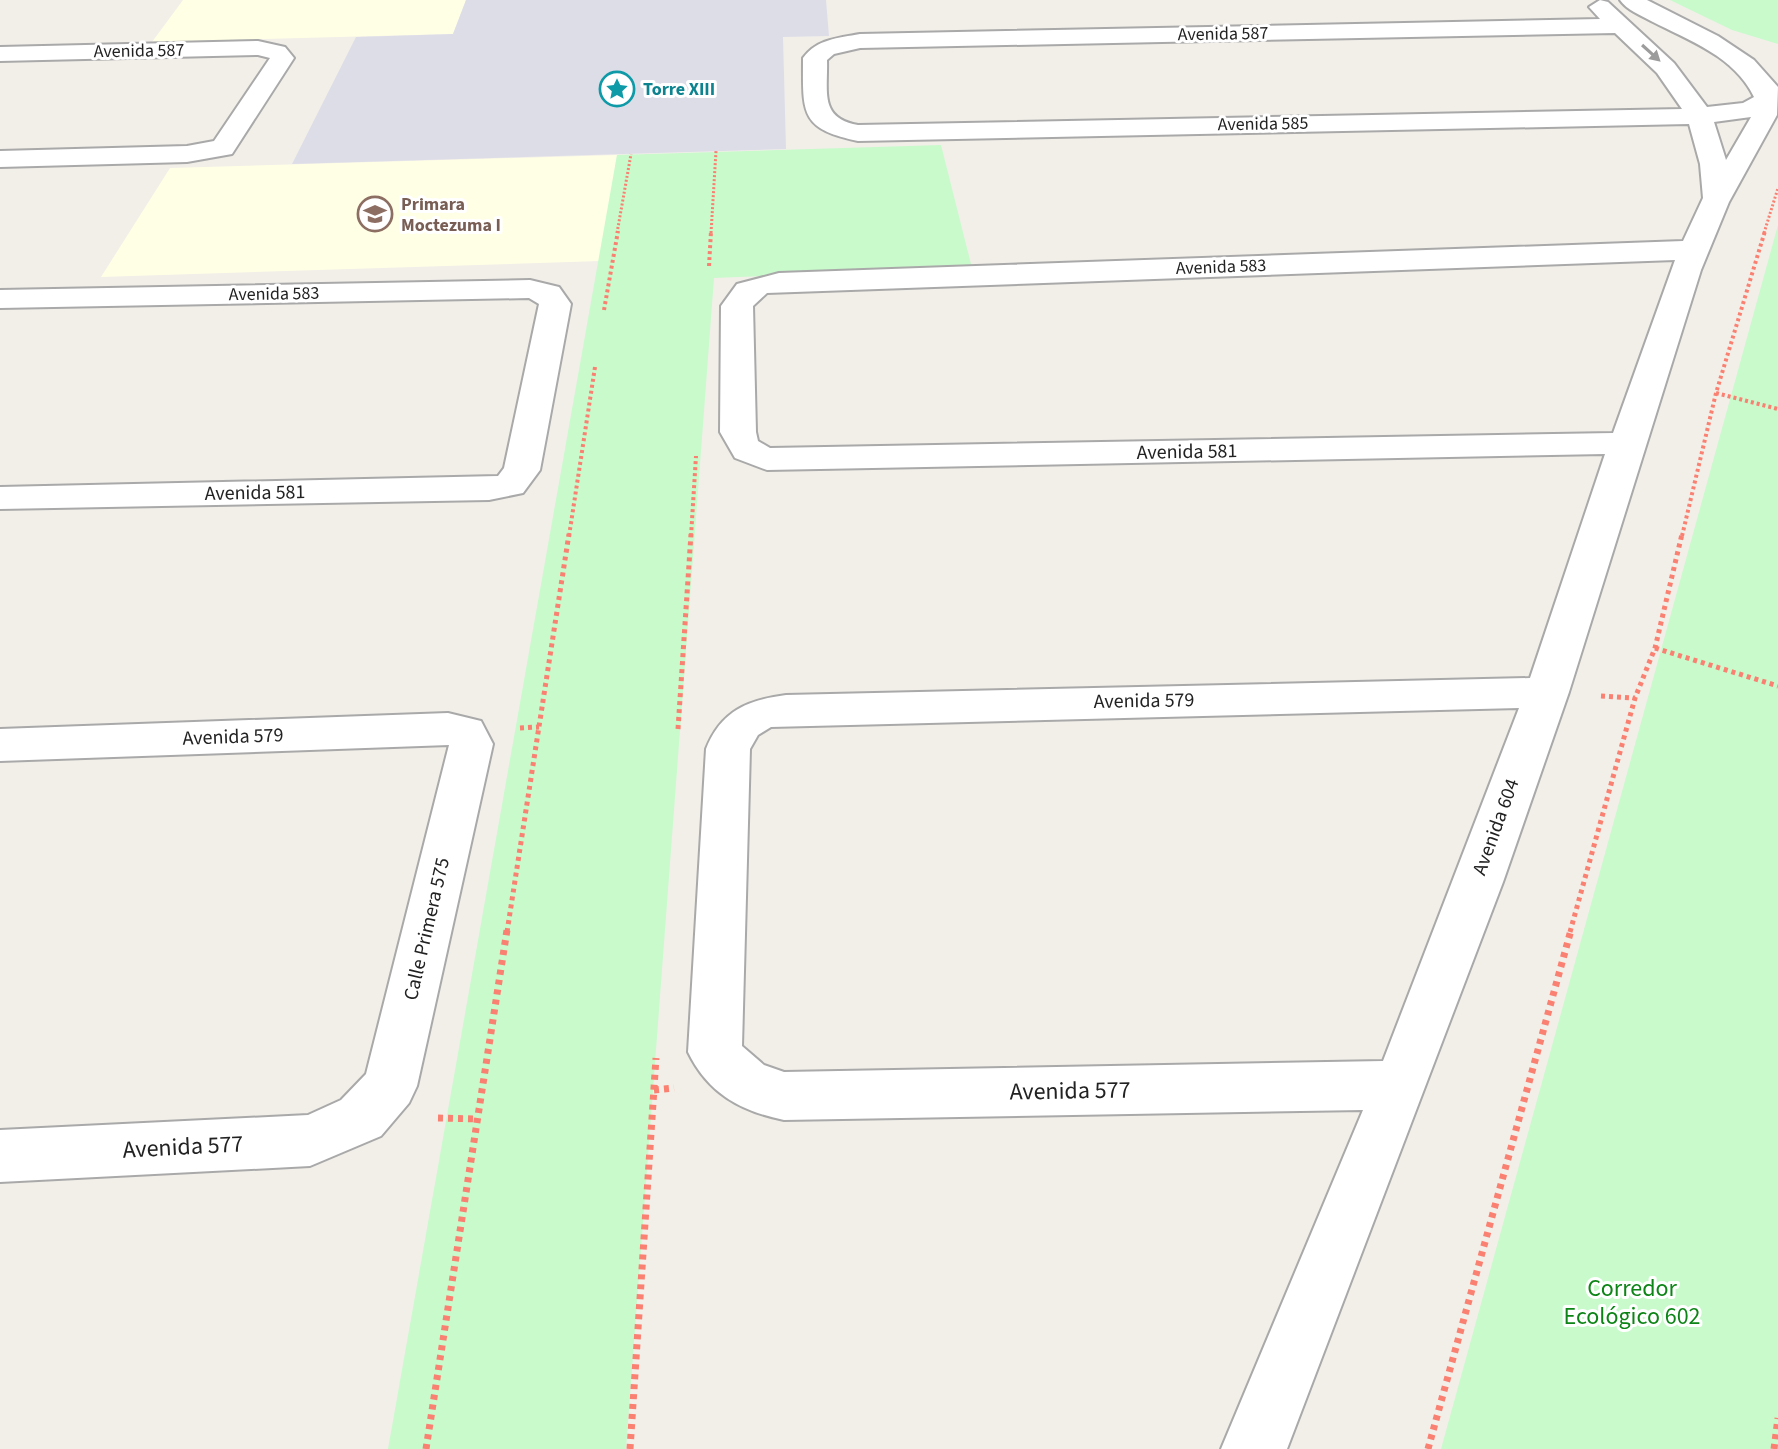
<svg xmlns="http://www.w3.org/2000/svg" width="1778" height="1449" font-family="'Source Sans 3',sans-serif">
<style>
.education{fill:#ffffe5}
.park{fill:#c8facc}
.plaza{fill:#dddde8}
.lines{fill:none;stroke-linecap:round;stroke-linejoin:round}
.minor-casing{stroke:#a9a9a9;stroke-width:4}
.path-far3{stroke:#fa8072;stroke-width:3;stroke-dasharray:2 2;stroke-linecap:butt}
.path-far2{stroke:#fa8072;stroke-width:4;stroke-dasharray:3 3;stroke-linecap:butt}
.path-far1{stroke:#fa8072;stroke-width:5;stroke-dasharray:4 4;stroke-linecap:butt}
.path{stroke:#fa8072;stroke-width:7;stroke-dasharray:5 5;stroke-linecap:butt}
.minor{fill:#fff;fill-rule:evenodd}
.oneway{fill:#9c9c9c}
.labels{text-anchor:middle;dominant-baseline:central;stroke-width:6;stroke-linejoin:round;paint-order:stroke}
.far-street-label{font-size:18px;fill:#222;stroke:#fff}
.far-culture-label{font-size:18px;font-weight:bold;fill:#0d838f;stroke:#fff;text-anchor:start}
.far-education-label{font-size:18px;font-weight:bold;fill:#785e54;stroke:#fff;text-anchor:start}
.street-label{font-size:20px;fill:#222;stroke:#fff}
.near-street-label{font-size:24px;fill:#222;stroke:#fff}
.near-park-label{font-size:24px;fill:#0c8416;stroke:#fff}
</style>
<rect width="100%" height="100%" fill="#f2efe9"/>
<g class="education">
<path d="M183 0H466L453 34 152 42Z"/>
<path d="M617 155 601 261 101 277 170 168Z"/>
</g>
<g class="park">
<path d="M1670 0H1778V44L1732 30Z"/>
<path d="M941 145 972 268 714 278 626 1449H388L617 155Z"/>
<path d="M1778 225V1449H1441Z"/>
</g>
<path class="plaza" d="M466 0H826L829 36 783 37 786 149 292 164 356 37 453 34Z"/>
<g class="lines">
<g class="minor-casing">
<g id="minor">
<path d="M1600 0 1608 2 1674 63 1707 107 1743 103 1754 97C1734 56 1690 41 1651 21 1640 15 1627 10 1620 0H1647L1718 36 1754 60 1778 87 1777 115 1729 202 1701 270 1569 692 1503 882 1287 1449H1221L1363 1110 784 1120C740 1111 708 1093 688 1052L706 749C721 711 747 700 786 695L1530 678 1605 454 767 470 735 458 720 432 721 306 737 284 779 273 1683 241 1703 198 1700 164 1689 124 858 141C799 129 803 112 803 58 817 39 838 38 860 34L1600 19 1589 7ZM1615 33 1657 73 1682 109 858 125C819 118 828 92 827 60L834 54 860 48ZM1751 117 1726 160 1714 122ZM1675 260 1613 433 770 448 758 441 756 432 753 306 767 293ZM1519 708 1383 1061 784 1072 764 1065 742 1046 750 749 758 735 771 727Z"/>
<path d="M258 41 285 47 294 58 232 154 187 162 0 167V151L187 146 214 141 270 58 258 55 0 61V47Z"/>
<path d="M530 280 559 287 571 304 540 470 523 493 489 500 0 509V487L498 476 504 468 539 304 529 298 0 308V290Z"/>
<path d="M448 713 481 721 493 744 417 1086 409 1103 381 1136 310 1166 0 1182V1130L308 1115 341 1100 366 1074 449 745 0 761V729Z"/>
</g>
</g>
<g class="path-far3">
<path d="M617 233 631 154"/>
<path d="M711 233 716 151"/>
<path d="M1764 233 1778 188"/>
</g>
<g class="path-far2">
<path d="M709 266 711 231"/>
<path d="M604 310 618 231"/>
<path d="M1716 393 1778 409"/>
<path d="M569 536 595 367"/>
<path d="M691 536 696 456"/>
<path d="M1682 536 1716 393 1765 231"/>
</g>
<g class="path-far1">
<path d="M1655 648 1778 686"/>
<path d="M1601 696 1635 698"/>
<path d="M520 728 539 727"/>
<path d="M678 729 691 534"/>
<path d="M507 932 569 534"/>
<path d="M1570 932 1635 698 1655 648 1682 534"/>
</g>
<g class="path">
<path d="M654 1090 674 1088"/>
<path d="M438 1118 478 1119"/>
<path d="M426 1449 507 930"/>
<path d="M630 1449 656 1058"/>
<path d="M1428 1449 1571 930"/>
<path d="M1774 1449 1778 1418"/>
</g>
<use href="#minor" class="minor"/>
</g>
<defs><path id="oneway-solid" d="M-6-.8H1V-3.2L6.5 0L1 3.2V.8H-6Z" transform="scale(2)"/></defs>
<use class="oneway" href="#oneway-solid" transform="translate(1651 53) rotate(42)"/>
<defs>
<g id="sight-ring" transform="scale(1.8)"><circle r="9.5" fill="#fff" stroke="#0f9aa8" stroke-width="1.5"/><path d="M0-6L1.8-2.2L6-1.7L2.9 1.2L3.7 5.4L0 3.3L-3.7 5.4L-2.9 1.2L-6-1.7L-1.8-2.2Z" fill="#0f9aa8"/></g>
<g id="school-ring" transform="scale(1.8)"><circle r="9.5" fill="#fff" stroke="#8d6e63" stroke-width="1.5"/><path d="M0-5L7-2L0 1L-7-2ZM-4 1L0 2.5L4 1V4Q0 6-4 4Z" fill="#8d6e63"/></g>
</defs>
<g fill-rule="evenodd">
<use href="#sight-ring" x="617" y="89"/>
<use href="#school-ring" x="375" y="214"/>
</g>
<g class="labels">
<g class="far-street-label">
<text transform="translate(1223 34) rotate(-1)">Avenida 587</text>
<text transform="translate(139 51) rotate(-1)">Avenida 587</text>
<text transform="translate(1263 124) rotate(-1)">Avenida 585</text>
<text transform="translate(1221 267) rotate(-2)">Avenida 583</text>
<text transform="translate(274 294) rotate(-1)">Avenida 583</text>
</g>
<g class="far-culture-label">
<text x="643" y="89">Torre XIII</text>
</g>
<g class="far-education-label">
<text x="401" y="204">Primara<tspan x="401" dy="21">Moctezuma I</tspan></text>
</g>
<g class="street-label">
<text transform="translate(1187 452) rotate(-1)">Avenida 581</text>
<text transform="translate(255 493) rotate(-1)">Avenida 581</text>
<text transform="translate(1144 701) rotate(-1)">Avenida 579</text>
<text transform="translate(233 737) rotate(-2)">Avenida 579</text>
<text transform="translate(1496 827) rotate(-70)">Avenida 604</text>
<text transform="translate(427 929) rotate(-77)">Calle Primera 575</text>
</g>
<g class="near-street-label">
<text transform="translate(1070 1091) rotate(-1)">Avenida 577</text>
<text transform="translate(183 1147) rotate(-3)">Avenida 577</text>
</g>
<g class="near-park-label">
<text x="1632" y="1288">Corredor<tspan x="1632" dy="28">Ecológico 602</tspan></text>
</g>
</g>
</svg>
